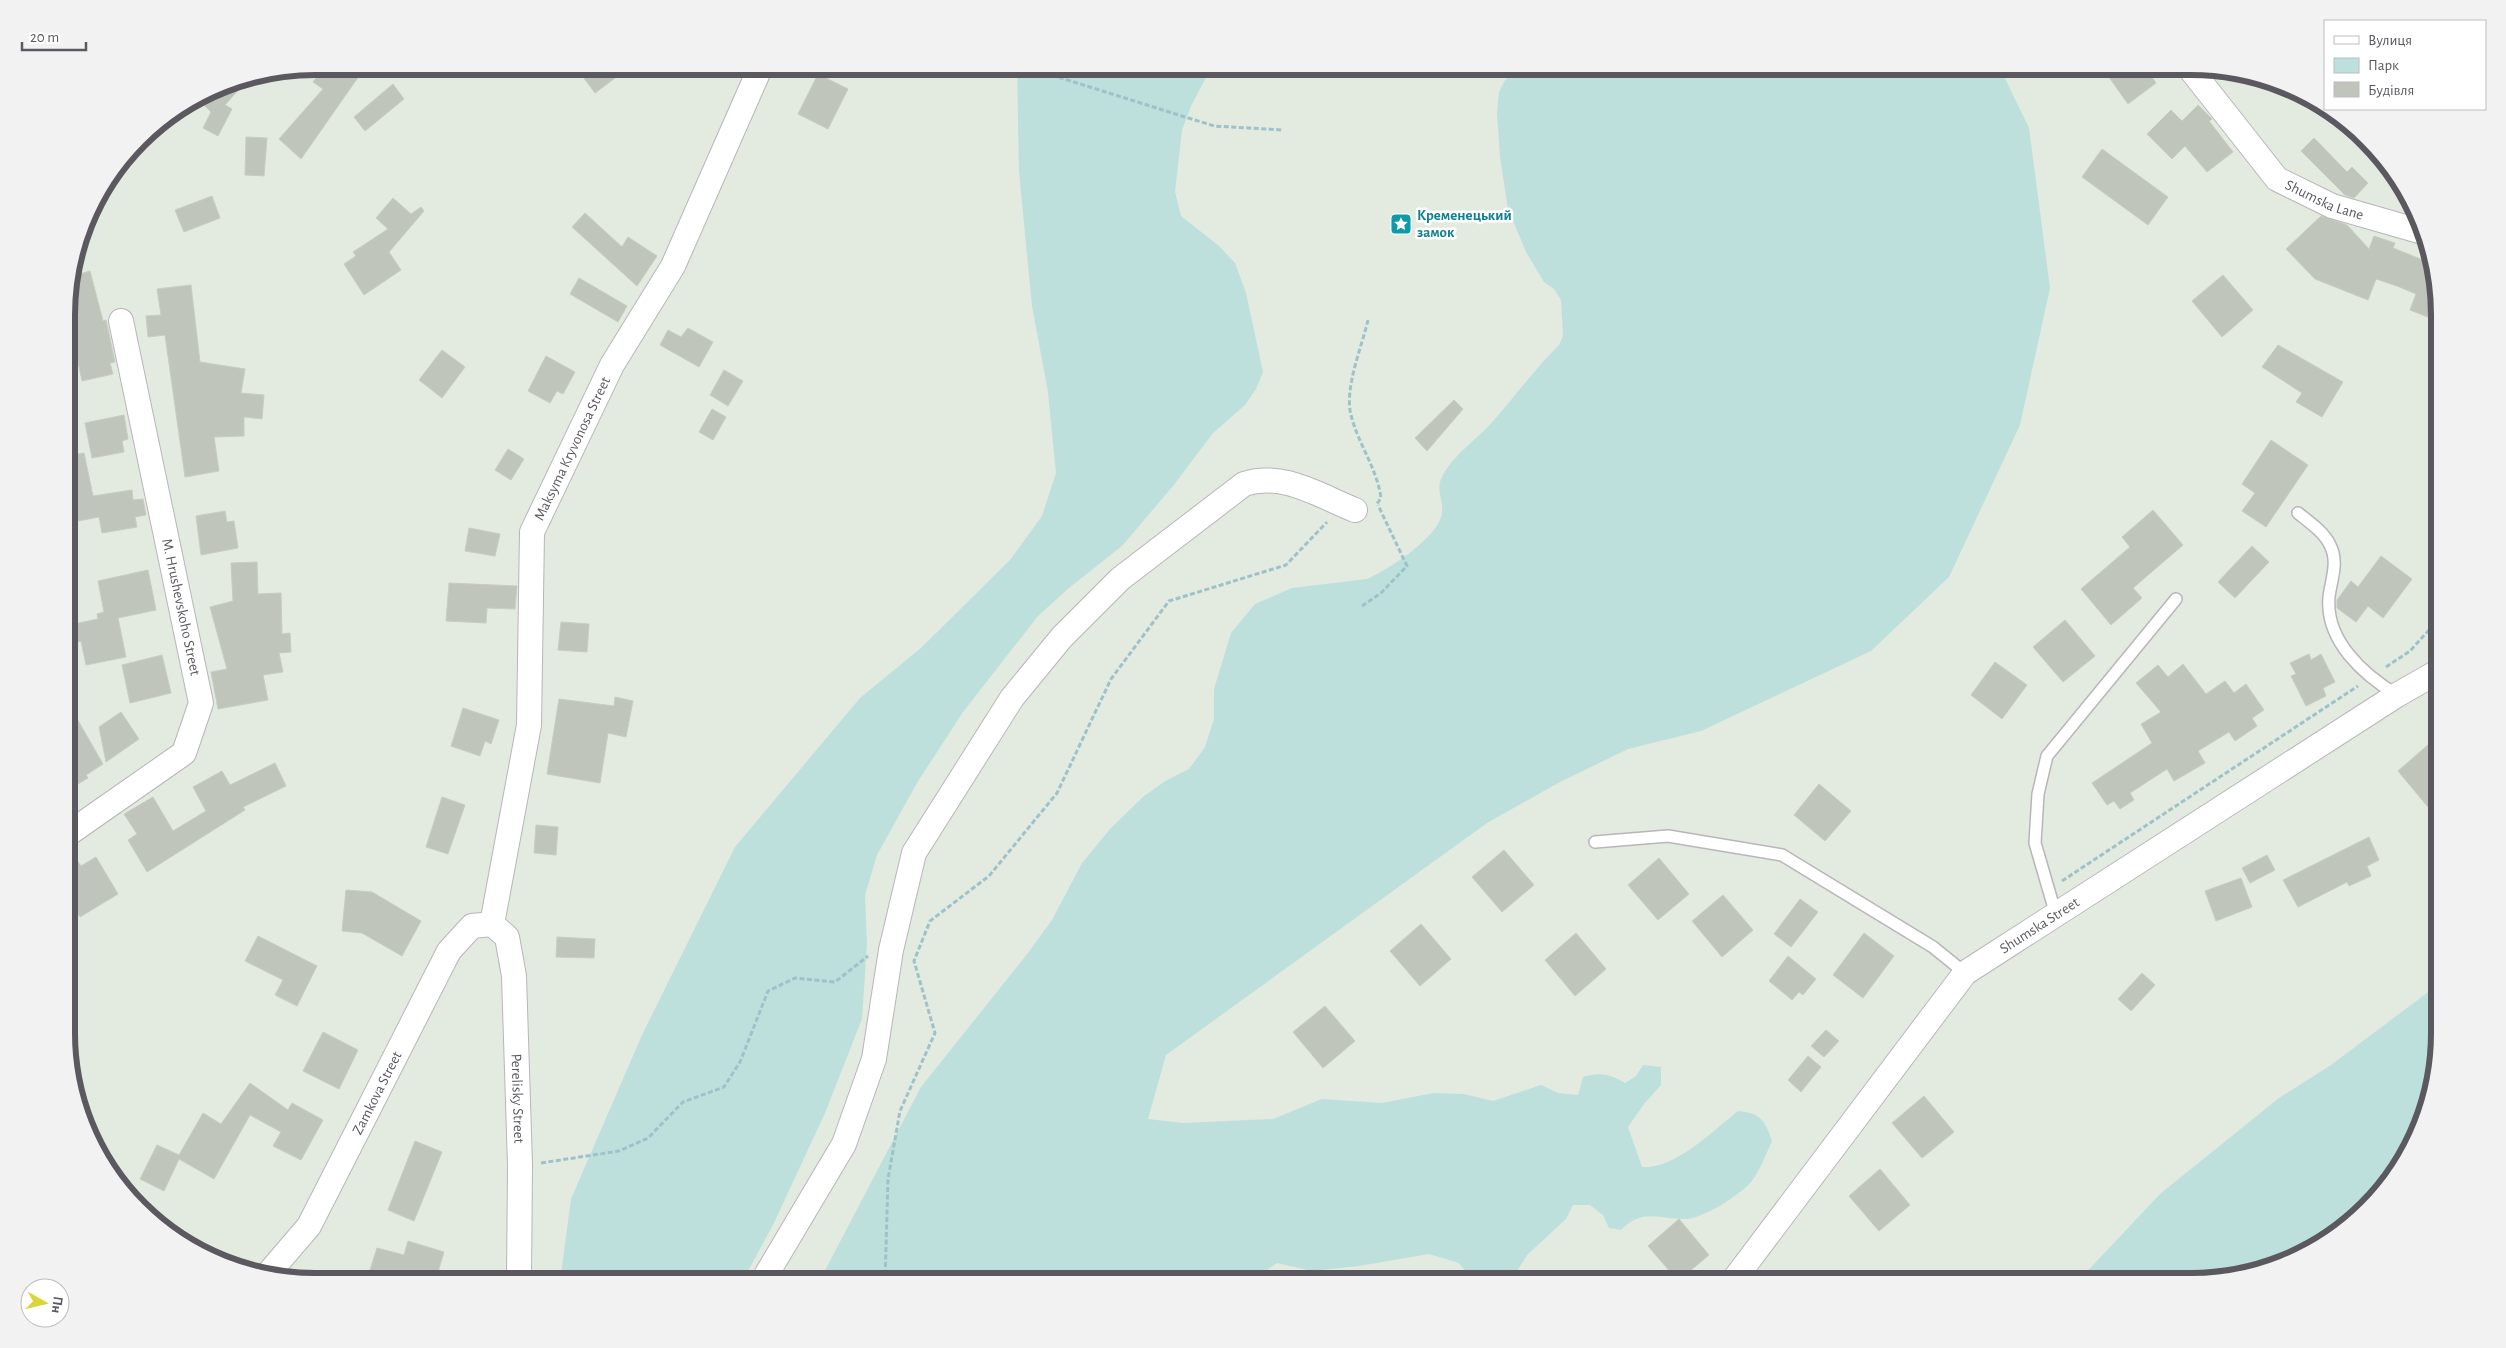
<svg xmlns="http://www.w3.org/2000/svg" width="2506" height="1348" font-family="'Alegreya Sans',sans-serif">
<style>
.green{fill:#bde0dd}
.building{fill:#c0c5bc;stroke:#c5cebf}
.lines{fill:none;stroke-linecap:round;stroke-linejoin:round}
.service-casing{stroke:#b9b5bb;stroke-width:14}
.minor-casing{stroke:#b9b5bb;stroke-width:26}
.path{stroke:#9ec2ca;stroke-width:3;stroke-dasharray:5 2.5;stroke-linecap:butt}
.service{stroke:#fff;stroke-width:11}
.minor{stroke:#fff;stroke-width:24}
.labels{text-anchor:middle;dominant-baseline:central;stroke-width:5;stroke-linejoin:round;paint-order:stroke}
.street-label{font-size:15px;fill:#5c585f;stroke:#fff}
.culture-label{font-size:15px;font-weight:bold;fill:#0d838f;stroke:#fff;text-anchor:start}
.rim{fill:none;stroke:#5c585f;stroke-width:6}
</style>
<rect width="100%" height="100%" fill="#e3eae0"/>
<g class="green">
<path d="M1017 66H1212L1191 106 1182 130 1175 192 1181 216 1219 246 1235 263 1246 293 1263 372 1256 389 1245 405 1213 433 1173 486 1122 546 1069 588 1038 616 963 712 917 783 877 855 865 895 867 944 862 1019 825 1113 773 1225 742 1282H560L571 1199 642 1035 735 847 860 698 921 648 1010 560 1042 516 1056 473 1048 392 1032 306 1019 172Z"/>
<path d="M1524 66H1999L2029 128 2050 288 2020 425 1949 577 1871 651 1701 731 1628 749 1560 782 1487 823 1166 1055 1148 1119 1183 1123 1273 1119 1322 1099 1382 1103 1434 1093 1464 1094 1493 1101 1541 1085 1558 1093 1578 1095 1583 1077C1600 1072 1610 1074 1625 1083L1636 1076 1643 1065 1661 1067V1085L1644 1104 1628 1127 1642 1167C1674 1170 1714 1130 1738 1111 1760 1113 1765 1120 1772 1141 1766 1154 1760 1171 1751 1182 1740 1195 1702 1219 1685 1219 1659 1219 1642 1208 1621 1230L1609 1228 1603 1215 1590 1205H1573L1566 1219 1527 1255 1511 1281H1473L1459 1263 1429 1254 1359 1266 1312 1271 1277 1263 1251 1281 819 1282 921 1087 1028 953 1052 920 1082 863 1111 828 1144 796 1167 780 1189 769 1205 747 1214 719V689L1231 633 1255 604 1292 588 1367 579C1388 570 1439 537 1442 513 1444 502 1436 491 1441 479 1451 456 1478 439 1494 420 1516 395 1535 369 1559 345L1563 336 1561 300 1554 289 1544 282 1526 252 1508 209 1500 157 1497 113 1499 92 1505 80Z"/>
<path d="M2440 978C2440 1015 2441 1063 2431 1099 2401 1200 2312 1272 2207 1281 2165 1285 2120 1281 2078 1281L2160 1194 2279 1098 2331 1065 2427 993Z"/>
</g>
<g class="building">
<path d="M324 66H366L301 159 279 139 323 89 313 82Z"/>
<path d="M575 66H631L595 93Z"/>
<path d="M2116 66H2144L2156 83 2128 104 2106 73Z"/>
<path d="M818 74 848 89 828 129 798 114Z"/>
<path d="M248 79 225 105 232 109 218 136 203 128 211 112 198 99 220 85Z"/>
<path d="M393 84 404 99 365 131 354 117Z"/>
<path d="M2198 105 2212 119 2209 121 2233 152 2207 172 2185 146 2172 159 2147 134 2171 110 2182 121Z"/>
<path d="M246 137 267 138 264 176 245 175Z"/>
<path d="M2314 138 2347 172 2352 167 2368 183 2354 198 2345 195 2301 151Z"/>
<path d="M2102 149 2168 197 2148 225 2082 177Z"/>
<path d="M212 196 220 218 184 232 175 210Z"/>
<path d="M393 198 411 214 421 207 424 211 389 252 401 270 364 295 344 264 356 256 353 252 388 229 376 218Z"/>
<path d="M585 213 622 247 628 237 657 256 637 286 572 227Z"/>
<path d="M2321 216 2347 225 2369 249 2374 236 2395 243 2393 248 2433 264 2438 282V321L2410 310 2416 294 2397 286 2376 279 2368 300 2315 279 2286 249Z"/>
<path d="M90 271 103 321 106 320 115 362 110 363 113 374 82 381 67 309V298L73 276Z"/>
<path d="M2223 275 2253 310 2222 337 2192 301Z"/>
<path d="M579 278 627 306 618 322 570 294Z"/>
<path d="M191 285 200 362 245 369 241 393 264 395 262 419 244 417V436L214 437 219 471 185 477 165 335 148 337 146 316 161 315 157 289Z"/>
<path d="M688 328 713 342 699 367 660 345 668 330 681 337Z"/>
<path d="M2278 345 2343 382 2322 417 2296 402 2302 393 2262 367Z"/>
<path d="M442 350 465 367 442 398 419 380Z"/>
<path d="M546 356 575 372 563 394 557 391 550 403 528 391Z"/>
<path d="M724 370 743 381 728 406 710 395Z"/>
<path d="M1454 400 1463 409 1427 451 1415 438Z"/>
<path d="M712 409 726 417 713 440 699 432Z"/>
<path d="M124 415 128 439 122 441 124 452 92 458 85 423Z"/>
<path d="M2271 440 2308 465 2266 527 2242 511 2255 493 2242 484Z"/>
<path d="M508 449 524 459 511 480 495 470Z"/>
<path d="M84 453 93 496 132 490 133 500 143 499 146 515 135 517 137 527 102 533 99 517 67 523V456Z"/>
<path d="M2153 510 2183 545 2133 588 2142 598 2111 625 2081 589 2130 547 2122 537Z"/>
<path d="M225 511 227 522 234 521 238 548 201 555 196 516Z"/>
<path d="M469 528 500 534 495 556 465 551Z"/>
<path d="M2252 546 2269 562 2235 598 2218 582Z"/>
<path d="M2381 556 2412 579 2383 618 2368 606 2356 622 2337 608V600L2351 581 2358 587Z"/>
<path d="M257 562 258 594 281 593 282 634 290 633 291 652 279 653 283 672 263 675 268 700 218 709 211 672 227 669 210 607 233 601 231 563Z"/>
<path d="M148 570 156 610 118 618 126 657 86 665 81 641 78 642 74 624 98 619 97 614 104 612 98 581Z"/>
<path d="M449 583 517 586 515 609 487 608 486 623 446 621Z"/>
<path d="M2065 620 2095 656 2063 682 2033 647Z"/>
<path d="M561 622 589 624 587 652 558 650Z"/>
<path d="M2309 654 2311 660 2321 654 2335 682 2323 688 2326 696 2306 706 2291 676 2296 674 2290 663Z"/>
<path d="M162 655 171 693 130 703 122 665Z"/>
<path d="M1995 662 2027 685 2002 719 1971 695Z"/>
<path d="M2183 664 2206 694 2225 681 2234 693 2246 684 2264 710 2252 718 2257 726 2235 741 2229 732 2198 751 2205 763 2174 781 2167 769 2130 793 2134 800 2120 809 2114 801 2107 805 2092 783 2152 743 2141 724 2161 712 2136 683 2158 665 2168 677Z"/>
<path d="M615 697 633 701 626 737 608 733 600 783 547 774 559 699 614 706Z"/>
<path d="M68 703 103 764 86 775 88 778 68 790Z"/>
<path d="M463 708 499 720 491 744 485 741 480 756 451 746Z"/>
<path d="M121 712 139 739 106 762 99 727Z"/>
<path d="M2429 744 2439 756V797L2428 807 2398 771Z"/>
<path d="M275 763 286 786 243 807 245 810 147 872 128 840 137 834 124 814 153 797 173 831 206 811 193 787 222 771 230 785Z"/>
<path d="M1819 784 1851 811 1825 841 1794 815Z"/>
<path d="M442 797 465 805 448 854 426 847Z"/>
<path d="M536 825 558 827 556 855 534 853Z"/>
<path d="M2369 837 2379 860 2367 866 2371 876 2349 886 2347 882 2298 907 2283 880Z"/>
<path d="M68 848 81 866 96 857 118 894 80 917 68 898Z"/>
<path d="M1504 850 1534 885 1502 912 1472 877Z"/>
<path d="M2267 855 2275 870 2250 883 2242 868Z"/>
<path d="M1659 858 1689 894 1658 920 1628 885Z"/>
<path d="M2241 878 2252 907 2216 921 2205 891Z"/>
<path d="M346 890 372 892 421 921 402 956 362 933 342 931Z"/>
<path d="M1723 895 1753 930 1722 957 1692 921Z"/>
<path d="M1800 899 1818 912 1791 947 1774 934Z"/>
<path d="M1421 924 1451 959 1420 986 1390 951Z"/>
<path d="M1576 933 1606 969 1575 996 1545 960Z"/>
<path d="M1864 933 1894 956 1863 998 1833 975Z"/>
<path d="M258 936 317 966 297 1006 275 995 283 980 245 961Z"/>
<path d="M557 937 595 939 594 958 556 957Z"/>
<path d="M1788 956 1816 979 1803 995 1799 992 1792 1000 1769 981Z"/>
<path d="M2142 973 2155 985 2131 1011 2118 999Z"/>
<path d="M1325 1006 1355 1041 1323 1068 1293 1032Z"/>
<path d="M1826 1030 1839 1041 1824 1057 1811 1046Z"/>
<path d="M323 1032 358 1050 339 1089 303 1071Z"/>
<path d="M1808 1056 1821 1067 1801 1092 1788 1080Z"/>
<path d="M250 1083 288 1110 292 1103 323 1120 301 1160 273 1146 281 1132 250 1115 214 1179 179 1159 164 1191 140 1179 157 1145 179 1155 203 1113 221 1124Z"/>
<path d="M1924 1096 1954 1132 1922 1158 1892 1123Z"/>
<path d="M415 1141 442 1152 414 1221 388 1210Z"/>
<path d="M1880 1169 1910 1205 1879 1231 1849 1196Z"/>
<path d="M1679 1219 1709 1255 1678 1281 1648 1246Z"/>
<path d="M408 1241 444 1252 435 1282H374L378 1276 369 1273 377 1248 404 1255Z"/>
</g>
<g class="lines">
<g class="service-casing">
<g id="service">
<path d="M2298 513C2309 522 2324 532 2330 545 2339 562 2331 580 2329 597 2325 641 2364 675 2397 695"/>
<path d="M1595 842 1668 836 1782 855 1933 947 1965 973"/>
<path d="M2056 915 2035 843 2038 794 2047 756 2176 599"/>
</g>
</g>
<g class="minor-casing">
<g id="minor">
<path id="s1" d="M2188 66 2277 179 2332 206 2426 233"/>
<path d="M68 834 184 753 201 703 121 321"/>
<path id="s2" d="M492 924 529 725 532 532 612 365 673 266 761 66"/>
<path id="s3" d="M492 924 507 937 514 976 520 1165 519 1282"/>
<path id="s4" d="M267 1275 309 1226 449 951 472 926 492 924"/>
<path id="s5" d="M1733 1281 1965 973 2397 695 2439 671"/>
<path d="M762 1282 844 1144 874 1059 891 950 914 853 1012 698 1062 637 1120 579 1244 484C1282 471 1320 496 1355 510"/>
</g>
</g>
<g class="path">
<path d="M1023 66 1214 126 1283 130"/>
<path d="M1368 320C1362 346 1344 389 1351 415 1358 444 1377 468 1381 498L1376 505"/>
<path d="M1362 606 1381 593 1407 566 1378 505"/>
<path d="M2386 667 2410 651 2439 619"/>
<path d="M2062 881 2358 686"/>
<path d="M541 1163 619 1151 648 1138 683 1102 724 1087 740 1062 768 991 795 978 835 982 868 956"/>
<path d="M885 1282 888 1179 900 1111 935 1033 914 961 930 921 989 876 1057 793 1111 679 1169 601 1286 565 1327 522"/>
</g>
<use href="#service" class="service"/>
<use href="#minor" class="minor"/>
</g>
<defs>
<g id="sight-square" transform="scale(1.125)"><rect x="-9" y="-9" width="18" height="18" rx="4" fill="#0f9aa8" stroke="#fff"/><path d="M0-6L1.8-2.2L6-1.7L2.9 1.2L3.7 5.4L0 3.3L-3.7 5.4L-2.9 1.2L-6-1.7L-1.8-2.2Z" fill="#fff"/></g>
</defs>
<g fill-rule="evenodd">
<use href="#sight-square" x="1401" y="224"/>
</g>
<g class="labels">
<g class="street-label">
<text stroke="none"><textPath href="#s1" startOffset="196">Shumska Lane</textPath></text>
<text stroke="none"><textPath href="#s2" startOffset="488">Maksyma Kryvonosa Street</textPath></text>
<text transform="translate(181 607) rotate(78)">M. Hrushevskoho Street</text>
<text stroke="none"><textPath href="#s5" startOffset="474">Shumska Street</textPath></text>
<text stroke="none"><textPath href="#s4" startOffset="214">Zamkova Street</textPath></text>
<text stroke="none"><textPath href="#s3" startOffset="182">Perelisky Street</textPath></text>
</g>
<g class="culture-label">
<text x="1417" y="215">Кременецький<tspan x="1417" dy="17">замок</tspan></text>
</g>
</g>
<path d="M0 0H2506V1348H0ZM315 75H2191A240 240 0 0 1 2431 315V1033A240 240 0 0 1 2191 1273H315A240 240 0 0 1 75 1033V315A240 240 0 0 1 315 75Z" fill="#f2f2f2" fill-rule="evenodd"/>
<path class="rim" d="M315 75H2191A240 240 0 0 1 2431 315V1033A240 240 0 0 1 2191 1273H315A240 240 0 0 1 75 1033V315A240 240 0 0 1 315 75Z"/>
<rect x="2324" y="20" width="162" height="90" fill="#ffffff" stroke="#bebcbf"/>
<rect x="2334" y="36" width="25" height="8" fill="#ffffff" stroke="#bebcbf"/>
<text x="2368" y="45" font-size="15" fill="#5c585f">Вулиця</text>
<rect x="2334" y="58" width="25" height="15" fill="#bde0dd" stroke="#bebcbf"/>
<text x="2368" y="70" font-size="15" fill="#5c585f">Парк</text>
<rect x="2334" y="82" width="25" height="15" fill="#c0c5bc" stroke="#bebcbf"/>
<text x="2368" y="95" font-size="15" fill="#5c585f">Будівля</text>
<g transform="translate(45 1303) rotate(98)"><circle r="24" fill="#ffffff" stroke="#bebcbf"/>
<path d="M0-4L9 19L0 12L-9 19Z" fill="#d9d537"/>
<text y="-8" font-size="14" font-weight="bold" text-anchor="middle" fill="#5c585f">Пн</text>
</g>
<path d="M22 42v8h64v-8" fill="none" stroke="#5c585f" stroke-width="2.5"/>
<text x="30" y="42" font-size="15" fill="#5c585f" stroke="#ffffff" stroke-width="4" paint-order="stroke">20 m</text>
</svg>
